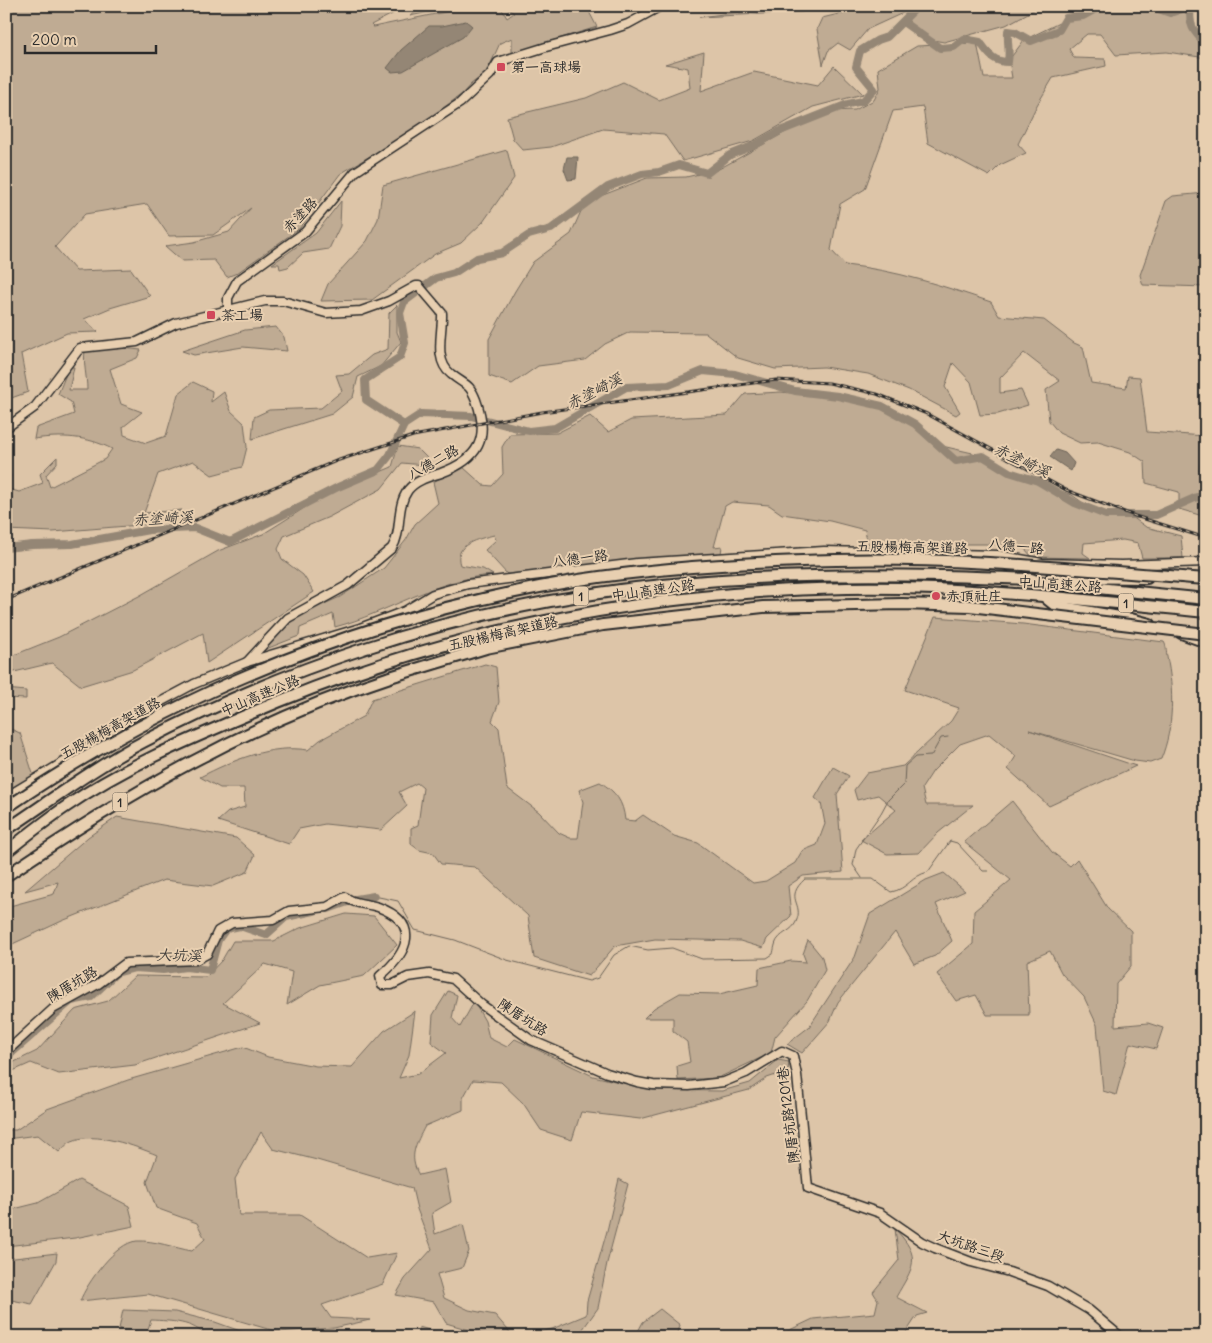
<svg xmlns="http://www.w3.org/2000/svg" width="1212" height="1343" font-family="Delius,'LXGW WenKai TC',sans-serif">
<style>
.green{fill:#bfab93;stroke:#756b5f}
.water{fill:#948675;stroke:#6a6257}
.lines{fill:none;stroke-linecap:round;stroke-linejoin:round}
.stream{stroke:#6a6257;stroke-width:1}
.river{stroke:#948675;stroke-width:8}
.secondary-casing{stroke:#2b2b2b;stroke-width:11}
.highway-casing{stroke:#2b2b2b;stroke-width:14}
.secondary{stroke:#e8cfb0;stroke-width:8}
.highway{stroke:#e8cfb0;stroke-width:10}
.rail-casing{stroke:#2b2b2b;stroke-width:3}
.rail{stroke:#e8cfb0;stroke-width:1;stroke-dasharray:4;stroke-linecap:butt}
.highway-bridge-casing{stroke:#2b2b2b;stroke-width:14;stroke-linecap:butt}
.highway-bridge{stroke:#e8cfb0;stroke-width:10}
.poi-dot{fill:#d1495b;stroke:#e8cfb0;stroke-width:2}
.labels{text-anchor:middle;dominant-baseline:central;stroke-width:4;stroke-linejoin:round;paint-order:stroke}
.shield{fill:#e8cfb0;stroke:#645c53;stroke-width:1}
.shield-label{font-size:12px;font-weight:bold;fill:#2b2b2b}
.poi-label{font-size:14px;fill:#2b2b2b;stroke:#e8cfb0;text-anchor:start}
.street-label{font-size:14px;fill:#2b2b2b;stroke:#e8cfb0}
.water-label{font-size:15px;font-style:italic;fill:#45423e;stroke:#e8cfb0}
</style>
<rect width="100%" height="100%" fill="#ddc5a8"/>
<filter id="ink" filterUnits="userSpaceOnUse"><feTurbulence type="fractalNoise" baseFrequency=".02" numOctaves="2"/><feDisplacementMap in="SourceGraphic" scale="10" xChannelSelector="R" yChannelSelector="G"/><feConvolveMatrix kernelMatrix="1 2 1 2 8 2 1 2 1" color-interpolation-filters="sRGB"/></filter>
<g filter="url(#ink)">
<g class="green">
<path d="M6 6H392L394 13 371 25 373 27 474 6H500L507 18 514 13 504 6H586L597 27 512 53V38L500 43 487 72 471 84 462 94 415 129 340 174 300 228 237 273 227 277 214 260 182 261 165 246 194 242 229 232 251 208 213 235 169 236 147 204 85 214 55 247 76 271 131 269 150 296 110 308 84 319 98 332 67 333 21 354 28 392 6 400Z"/>
<path d="M424 6H457L410 16Z"/>
<path d="M753 6H821L802 12 699 17 739 12Z"/>
<path d="M872 6H1041L1006 25 944 42 916 37 905 12 868 29 850 50 838 43 828 51 823 65 817 29 822 18Z"/>
<path d="M1094 6H1163L1169 10 1183 8 1206 49V58L1167 52 1116 55 1100 34H1087L1069 49 1074 58 1105 59 1106 66 1053 78 1037 105 1018 144 1026 153 1000 165 989 176 928 143 923 107 893 111 865 189 840 204 831 250 845 265C896 270 943 286 991 302L999 316 1044 320 1074 343 1083 347 1091 383 1126 388 1128 376 1140 377 1147 432 1205 436 1199 470 1206 469V517L1179 509V492L1146 483 1145 462 1130 452 1098 442 1080 443 1059 433 1049 421 1046 390 1060 381 1024 353 1000 378V393L1021 390 1028 405 998 414 980 415 971 382 953 363 945 387 960 412 956 415 909 390 868 374 824 367 775 369 738 358 706 333 630 332 605 344 585 360 538 366 512 384 489 376V339L515 291 533 262 571 234 585 202 647 178 686 177 717 170 824 111 855 110 874 100 880 88 878 69 917 46 977 43 984 78H1012L1009 60 1024 40Z"/>
<path d="M704 52 701 91 754 72 818 85 834 66 863 94 813 107 753 141 683 161 664 134 603 129 551 147 523 150 513 139 507 117 586 98 623 82 659 100 690 88 688 68 665 64Z"/>
<path d="M507 150 514 178 483 222 461 243 435 254 372 300 321 301 328 284 367 241 378 219 383 185Z"/>
<path d="M1206 193V287L1143 285 1140 275 1166 201 1173 196Z"/>
<path d="M341 201 340 226 329 249 303 253 288 267 280 269 279 264H272L316 233Z"/>
<path d="M397 305V332L401 342 381 366 358 377 353 397 332 414 252 439 254 417 269 410 321 408 342 391 336 375 349 374 372 355 388 349 389 313Z"/>
<path d="M276 327 284 337 287 351 243 347 194 355 182 351 245 330Z"/>
<path d="M122 348 141 350 137 358 110 369 121 404 142 412 123 427 124 435 146 443 166 436 178 394 193 382 212 391 211 402 224 392 231 411 244 423 247 447 242 467 212 475 193 461 158 474 144 513 182 510 152 524 53 532 6 530V474L11 475 9 489 19 492 43 483 40 474 57 457V463L46 475 50 487 105 459 112 449C87 436 61 435 34 439L36 428 74 414 71 402 58 394 69 367H74L69 390H87C87 376 83 364 85 351Z"/>
<path d="M781 392 842 398 896 412 942 446 977 454 1034 481 1072 495 1103 517 1128 514 1146 527 1181 536 1183 558H1142L1138 543 1123 540 1084 543 1083 553 1090 558 1032 557 1025 549 995 544H920L873 548 867 542 865 530 830 521 782 514 769 505 732 502 725 506 714 547 722 546 721 554 507 574 485 550 496 540 494 535C478 539 453 544 460 565L483 569 493 575C437 578 388 613 335 627L333 614 300 628 299 636 261 651 297 616 340 597 384 568 406 540 415 524 438 503 433 482 463 467 483 485 492 486 503 474 502 447 510 434 557 433 590 416 608 432 631 420 727 415 745 394Z"/>
<path d="M398 446 418 449 435 466 402 463 381 489 329 517 284 536 278 549 282 559 303 575 314 592 207 663 203 633 133 670 81 686 52 663 6 674V654L14 655 59 637 139 596 218 551 263 534 325 495 392 467Z"/>
<path d="M935 617 1023 624 1164 642C1167 647 1166 652 1167 657 1174 690 1174 727 1161 759L1150 763 1135 761 1029 730 1136 766 1049 806 1008 769 1016 756 989 734 960 744 933 771 922 788 926 805H973L938 833 919 853 887 854 861 840 896 810 878 795 857 800 854 790 867 773 903 766 951 721 959 708 905 690Z"/>
<path d="M485 664 496 667 499 702 492 721 499 728 507 788 539 812 559 833 570 838H578L583 802 579 790 600 782C616 792 623 801 625 820L635 821 643 815 674 836 698 843 753 883 766 881 795 863 802 851 817 845 825 824 821 803 815 798 833 767 849 776 837 794 843 872 803 876 788 886 791 916 767 939 763 948 740 941 655 939 615 946 589 976 534 958 528 916 475 867 441 864 433 853 419 850 411 844V828L418 825 423 788 417 783 399 792 407 806 381 830 325 824 299 829 289 844 218 821 228 812 245 807 244 788H220L200 777C233 760 271 744 308 750L320 740 364 716 372 699Z"/>
<path d="M6 689 26 691V699L6 698Z"/>
<path d="M6 727 20 733 34 777 6 790Z"/>
<path d="M1012 801 1052 852 1070 866 1077 859 1108 909 1131 931V966L1116 984 1115 1026 1148 1023 1163 1028 1156 1049 1130 1043 1116 1095 1103 1091 1097 1025 1084 997 1062 974 1050 951 1027 961 1029 1015H987L976 995 956 1001 937 974 973 944 974 911 1011 880 964 842Z"/>
<path d="M117 817 236 838 255 855 247 872 213 886 164 880 62 921 6 947V907L54 894 58 882 25 891 88 837Z"/>
<path d="M944 873 965 891 936 904 952 941 935 956 914 964 895 932 838 1002 830 1021 802 1053 787 1044 809 1027 855 957 870 914 926 880Z"/>
<path d="M346 914 374 916 397 945 364 976 320 985 287 1005 292 972 265 964 223 1003 260 1023 135 1065 59 1074 31 1063 6 1074V1066L37 1051 75 1010 108 1001 135 976 206 977 222 960 233 941H274L300 928Z"/>
<path d="M808 940 822 957 825 970 807 1001 775 1037 771 1053 718 1078 678 1080 677 1066 690 1062 687 1042 673 1031V1018H644L654 1008 680 993 719 994 758 985 759 968 791 961 806 962 803 954Z"/>
<path d="M448 991 457 995 452 1018 460 1027 474 1002 485 1021 489 1038 507 1047 515 1039 593 1076 654 1090 722 1091 750 1083 778 1060 789 1062 788 1071 767 1078 749 1090 640 1119 581 1112 572 1140 541 1130 523 1103 501 1082 473 1080 463 1098V1110L425 1126C416 1144 408 1156 419 1175L445 1169 451 1202 432 1213 435 1234 463 1224 469 1251 462 1268 437 1274 444 1298 469 1310 495 1315 514 1337H493L446 1323 434 1302 396 1295 405 1279 432 1249 417 1209 412 1188 317 1160 273 1149 261 1132 235 1179 239 1215H300L367 1258 397 1253 383 1284 322 1305 331 1318 370 1320 334 1328 278 1332 148 1294 80 1301C87 1283 116 1242 137 1241 154 1240 175 1248 192 1251L205 1239 197 1223 156 1208 147 1182 157 1155C135 1146 95 1131 72 1141 67 1143 63 1149 59 1152L38 1135 6 1139V1130H16L47 1109 128 1080 243 1047 268 1057 316 1066 352 1067 384 1031 415 1011 409 1055 399 1078 418 1074 446 1053 431 1042 433 1015Z"/>
<path d="M619 1179 628 1184 607 1263 598 1308 580 1333 570 1337H519L552 1329 586 1315 587 1301 607 1231Z"/>
<path d="M79 1180 129 1206 134 1226 75 1238 6 1246V1211L38 1203Z"/>
<path d="M895 1229C923 1258 913 1267 896 1297L927 1313 917 1316 903 1337H745L777 1336 813 1319 875 1313 878 1300 873 1292 899 1260Z"/>
<path d="M57 1253 56 1261 32 1304 6 1299V1259Z"/>
<path d="M660 1309 680 1325 677 1337H635L643 1322Z"/>
<path d="M123 1310 175 1312 215 1322 257 1337H207C193 1321 171 1321 151 1320L147 1332 119 1329Z"/>
<path d="M419 1327 453 1337H419Z"/>
</g>
<g class="water">
<path d="M466 21 472 26 463 37 403 71 392 72 387 68 401 50 429 26H442Z"/>
<path d="M567 157H578L576 179 568 180 564 169Z"/>
<path d="M1056 450 1065 453 1074 463 1071 471 1050 457Z"/>
</g>
<g class="lines">
<g class="stream">
<path d="M862 878 853 865 856 849 881 813 888 800 904 784 905 766 915 757 931 756 941 738 948 737"/>
<path d="M374 896 398 901 415 930 455 940 507 960 589 981 598 978 614 955 629 946 648 950 672 948 702 959 767 958 773 954C774 950 775 942 778 939 783 932 792 931 796 922 805 903 783 899 805 879H873L891 892C908 889 911 876 928 872L950 841 957 843 983 871H988"/>
</g>
<g class="river">
<path d="M1150 6 1170 13 1191 6C1188 25 1193 31 1206 44"/>
<path d="M903 22 940 48 954 47 964 39 980 42C988 53 993 62 1008 62 1010 49 1007 43 1008 31L1015 32 1031 41 1059 30 1066 18 1083 16 1101 6"/>
<path d="M404 425 366 400 365 380 400 357 405 343 400 313 404 302 436 278 454 273 477 258 502 253 529 235 551 229 608 187 642 174 659 172 679 165 707 173 730 155 755 145 780 131 848 104 863 101 874 89 856 67 860 51 878 40 887 37 918 6"/>
<path d="M6 548 32 545 72 544 149 530 195 528 230 542 338 487 378 470 390 455 404 425 421 414 471 416 529 431 555 428 626 387 669 385 703 371 735 374 795 391 838 396 882 406 915 424 956 461 983 456 1009 472 1038 481 1075 503 1106 515H1156L1197 497H1206"/>
<path d="M328 909 356 899 374 896"/>
<path d="M6 1058 71 1001 91 997 116 973 135 968 163 970 186 967 210 970 218 940 226 929 240 926 266 935 286 917 314 911"/>
</g>
<g class="secondary-casing">
<g id="secondary">
<path d="M228 309V298L237 281 305 232 355 172 460 103 490 75 498 62 546 47 610 30 628 24 661 6"/>
<path d="M6 428 35 407 80 348 137 342 176 323 265 301H283L326 313 361 311 389 301 416 286H419L442 313C443 332 433 360 451 374 464 385 469 382 476 400 490 438 479 459 441 473 429 477 416 480 408 490 395 508 403 531 392 548L348 585 288 618 247 662"/>
<path d="M6 797 82 751 130 718 194 684 247 662 360 628 405 611 433 594 468 584 637 563 824 551 998 555 1042 563 1122 565 1206 562"/>
<path d="M6 1052 53 1009 98 984 126 963 196 960 207 954 218 931 232 923 273 920 289 911 327 907 345 897C356 905 366 903 378 907 421 923 409 952 380 976L382 985H392L408 977 429 974 453 979 482 1005 531 1040 607 1073 637 1082 653 1085 689 1086 724 1082 746 1073 782 1051 793 1056 797 1075 808 1188 880 1213 922 1242 935 1248 971 1262 1009 1272 1048 1286 1089 1310 1121 1337"/>
</g>
</g>
<g class="highway-casing">
<g id="highway">
<path d="M1052 577 1147 578"/>
<path d="M1046 598 1056 606 1131 619 1150 624"/>
<path d="M1181 633 1206 642"/>
<path d="M6 830C51 800 95 767 143 742 284 668 441 616 599 593 742 572 887 573 1031 579L1039 582 1206 599"/>
<path d="M6 852C26 836 46 820 67 806 122 768 185 741 247 715 438 632 639 592 847 588 967 586 1086 600 1206 612"/>
<path d="M6 876C126 794 251 722 390 677"/>
</g>
</g>
<use href="#secondary" class="secondary"/>
<use href="#highway" class="highway"/>
<g class="rail-casing">
<path id="rail" d="M6 600 336 461 413 436 542 412 776 380 829 383 877 394 927 414 1066 490 1135 516 1206 538"/>
</g>
<use href="#rail" class="rail"/>
<g class="highway-bridge-casing">
<g id="highway-bridge">
<path d="M390 677 486 648 603 625 763 607 902 604 970 606 1206 634"/>
<path d="M6 808C179 689 373 614 579 580 663 567 751 562 836 560 959 557 1083 570 1206 579"/>
</g>
</g>
<use href="#highway-bridge" class="highway-bridge"/>
</g>
</g>
<g class="poi-dot">
<rect x="496" y="62" width="10" height="10" rx="2.5"/>
<rect x="206" y="310" width="10" height="10" rx="2.5"/>
<circle cx="936" cy="596" r="5"/>
</g>
<g class="labels">
<g class="shield">
<rect x="573.5" y="586.5" width="15" height="19" rx="4"/>
<rect x="1118.5" y="593.5" width="15" height="19" rx="4"/>
<rect x="112.5" y="792.5" width="15" height="19" rx="4"/>
</g>
<g class="shield-label">
<text x="581" y="596">1</text>
<text x="1126" y="603">1</text>
<text x="120" y="802">1</text>
</g>
<g class="poi-label">
<text x="511" y="67">第一高球場</text>
<text x="221" y="315">茶工場</text>
<text x="946" y="596">赤頂社庄</text>
</g>
<g class="street-label">
<text transform="translate(300 215) rotate(-47)">赤塗路</text>
<text transform="translate(433 462) rotate(-29)">八德二路</text>
<text transform="translate(1016 546) rotate(6)">八德一路</text>
<text transform="translate(912 547) rotate(1)">五股楊梅高架道路</text>
<text transform="translate(580 558) rotate(-7)">八德一路</text>
<text transform="translate(1060 584) rotate(4)">中山高速公路</text>
<text transform="translate(653 590) rotate(-8)">中山高速公路</text>
<text transform="translate(503 633) rotate(-13)">五股楊梅高架道路</text>
<text transform="translate(260 695) rotate(-23)">中山高速公路</text>
<text transform="translate(110 728) rotate(-29)">五股楊梅高架道路</text>
<text transform="translate(72 984) rotate(-31)">陳厝坑路</text>
<text transform="translate(523 1017) rotate(33)">陳厝坑路</text>
<text transform="translate(788 1115) rotate(-97)">陳厝坑路1201巷</text>
<text transform="translate(971 1246) rotate(19)">大坑路三段</text>
</g>
<g class="water-label">
<text transform="translate(594 391) rotate(-27)">赤塗崎溪</text>
<text transform="translate(1022 460) rotate(25)">赤塗崎溪</text>
<text transform="translate(163 518) rotate(-3)">赤塗崎溪</text>
<text transform="translate(179 955) rotate(1)">大坑溪</text>
</g>
</g>
<rect width="1212" height="1343" fill="none" stroke="#e8cfb0" stroke-width="25"/>
<rect x="12" y="12" width="1187" height="1318" fill="none" stroke="#2b2b2b" stroke-width="2" filter="url(#ink)"/>
<path d="M25 45v8h131v-8" fill="none" stroke="#2b2b2b" stroke-width="2.5"/>
<text x="32" y="45" font-size="15" fill="#2b2b2b" stroke="#e8cfb0" stroke-width="4" paint-order="stroke">200 m</text>
</svg>
